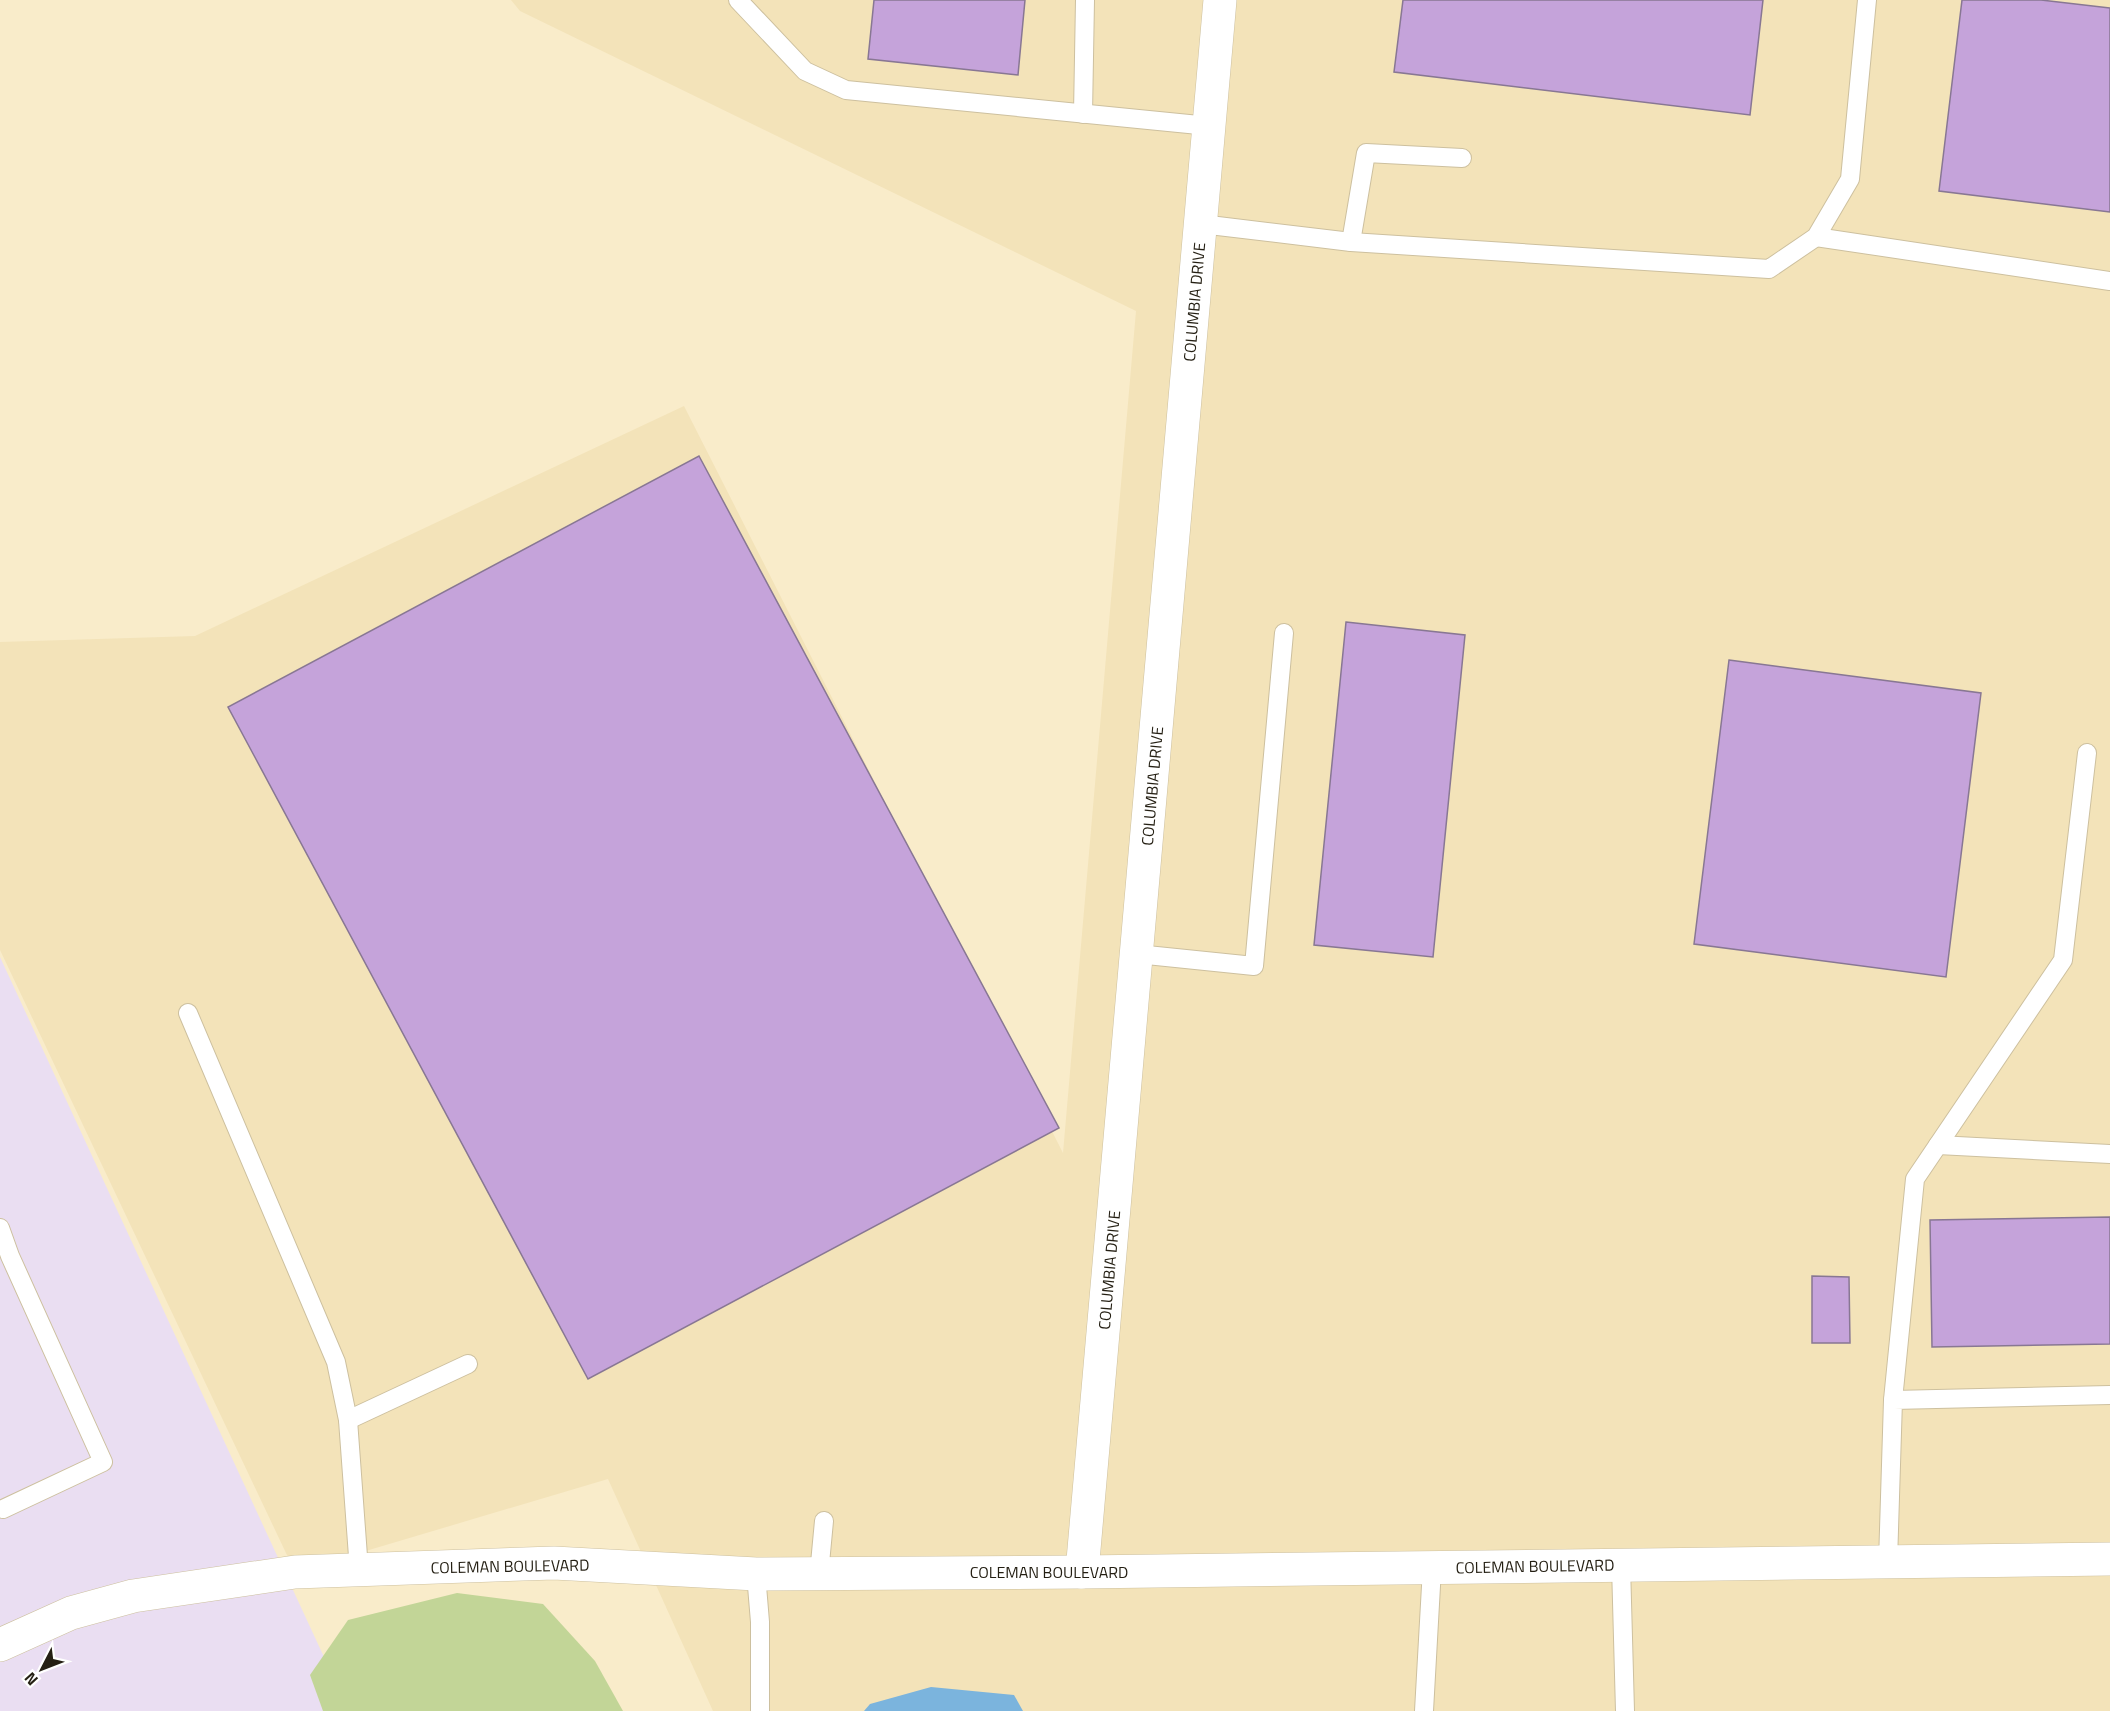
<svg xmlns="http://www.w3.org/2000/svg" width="2110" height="1711" font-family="'Titillium Web',sans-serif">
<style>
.built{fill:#f3e3b9}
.industrial{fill:#eadef2}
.green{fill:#c2d597}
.water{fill:#7bb4dd}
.building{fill:#c5a3da;stroke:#887793;stroke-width:1.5}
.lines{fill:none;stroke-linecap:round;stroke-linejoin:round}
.lane-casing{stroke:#cdc09f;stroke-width:20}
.street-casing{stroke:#cdc09f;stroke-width:34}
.lane{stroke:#fff;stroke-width:18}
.street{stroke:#fff;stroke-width:33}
.labels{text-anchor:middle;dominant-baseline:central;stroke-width:5;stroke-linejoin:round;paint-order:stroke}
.street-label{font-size:16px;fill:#241f13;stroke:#fff}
</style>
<rect width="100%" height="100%" fill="#f9ecca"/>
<path class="built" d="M511 0H2110V1711H713L608 1479 295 1572 0 950V642L195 636 684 406 1063 1153 1136 311 520 11Z"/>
<path class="industrial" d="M0 957 349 1711H0Z"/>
<path class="green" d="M457 1593 543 1604 595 1661 623 1711H323L310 1675 348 1620Z"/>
<path class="water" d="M931 1687 1014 1695 1023 1711H864L870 1704Z"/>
<g class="building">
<path d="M874 0H1025L1018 75 868 59Z"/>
<path d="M1403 0H1763L1750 115 1394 72Z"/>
<path d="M1962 0H2041L2110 8V212L1939 191Z"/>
<path d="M699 456 1059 1128 588 1379 228 707Z"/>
<path d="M1346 622 1465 635 1433 957 1314 945Z"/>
<path d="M1729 660 1981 693 1946 977 1694 944Z"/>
<path d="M2110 1217V1344L1932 1347 1930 1220Z"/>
<path d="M1812 1276 1849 1277 1850 1343H1812Z"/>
</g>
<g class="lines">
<g class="lane-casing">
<g id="lane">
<path d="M738 0 805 71 846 90 1209 126"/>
<path d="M1083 114 1085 0"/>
<path d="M1201 224 1351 242 1769 269 1816 237 1850 179 1867 0"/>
<path d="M1816 237 2110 281"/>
<path d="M1351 242 1366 153 1462 158"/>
<path d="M1137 954 1254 966 1284 633"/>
<path d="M188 1013 336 1362 348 1420 359 1570"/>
<path d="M1938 1145 2110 1154"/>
<path d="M0 1228 10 1256 103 1462 3 1509"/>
<path d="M1893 1400 1915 1179 2063 960 2087 753"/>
<path d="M348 1420 468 1364"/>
<path d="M1888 1562 1893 1400 2110 1395"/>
<path d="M1621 1565 1625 1711"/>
<path d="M756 1574 760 1622V1711"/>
<path d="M819 1574 824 1521"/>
<path d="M1424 1711 1432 1568"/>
</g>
</g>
<g class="street-casing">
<g id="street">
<path d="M1082 1572 1220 0"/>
<path d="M0 1645 71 1613 133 1596 295 1572 554 1563 756 1574 1082 1572 2110 1559"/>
</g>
</g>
<use href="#lane" class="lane"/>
<use href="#street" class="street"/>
</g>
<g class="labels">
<g class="street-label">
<text transform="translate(1194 302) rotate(-85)">COLUMBIA DRIVE</text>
<text transform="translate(1152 786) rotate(-85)">COLUMBIA DRIVE</text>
<text transform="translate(1109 1270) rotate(-85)">COLUMBIA DRIVE</text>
<text transform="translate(510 1566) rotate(-1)">COLEMAN BOULEVARD</text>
<text transform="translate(1535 1566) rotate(-1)">COLEMAN BOULEVARD</text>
<text x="1049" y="1572">COLEMAN BOULEVARD</text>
</g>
</g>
<g transform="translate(42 1669) rotate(228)" stroke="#ffffff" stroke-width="4.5" paint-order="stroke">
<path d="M0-4.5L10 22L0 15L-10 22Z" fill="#241f13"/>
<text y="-9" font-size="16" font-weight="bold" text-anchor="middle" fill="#241f13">N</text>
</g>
</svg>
